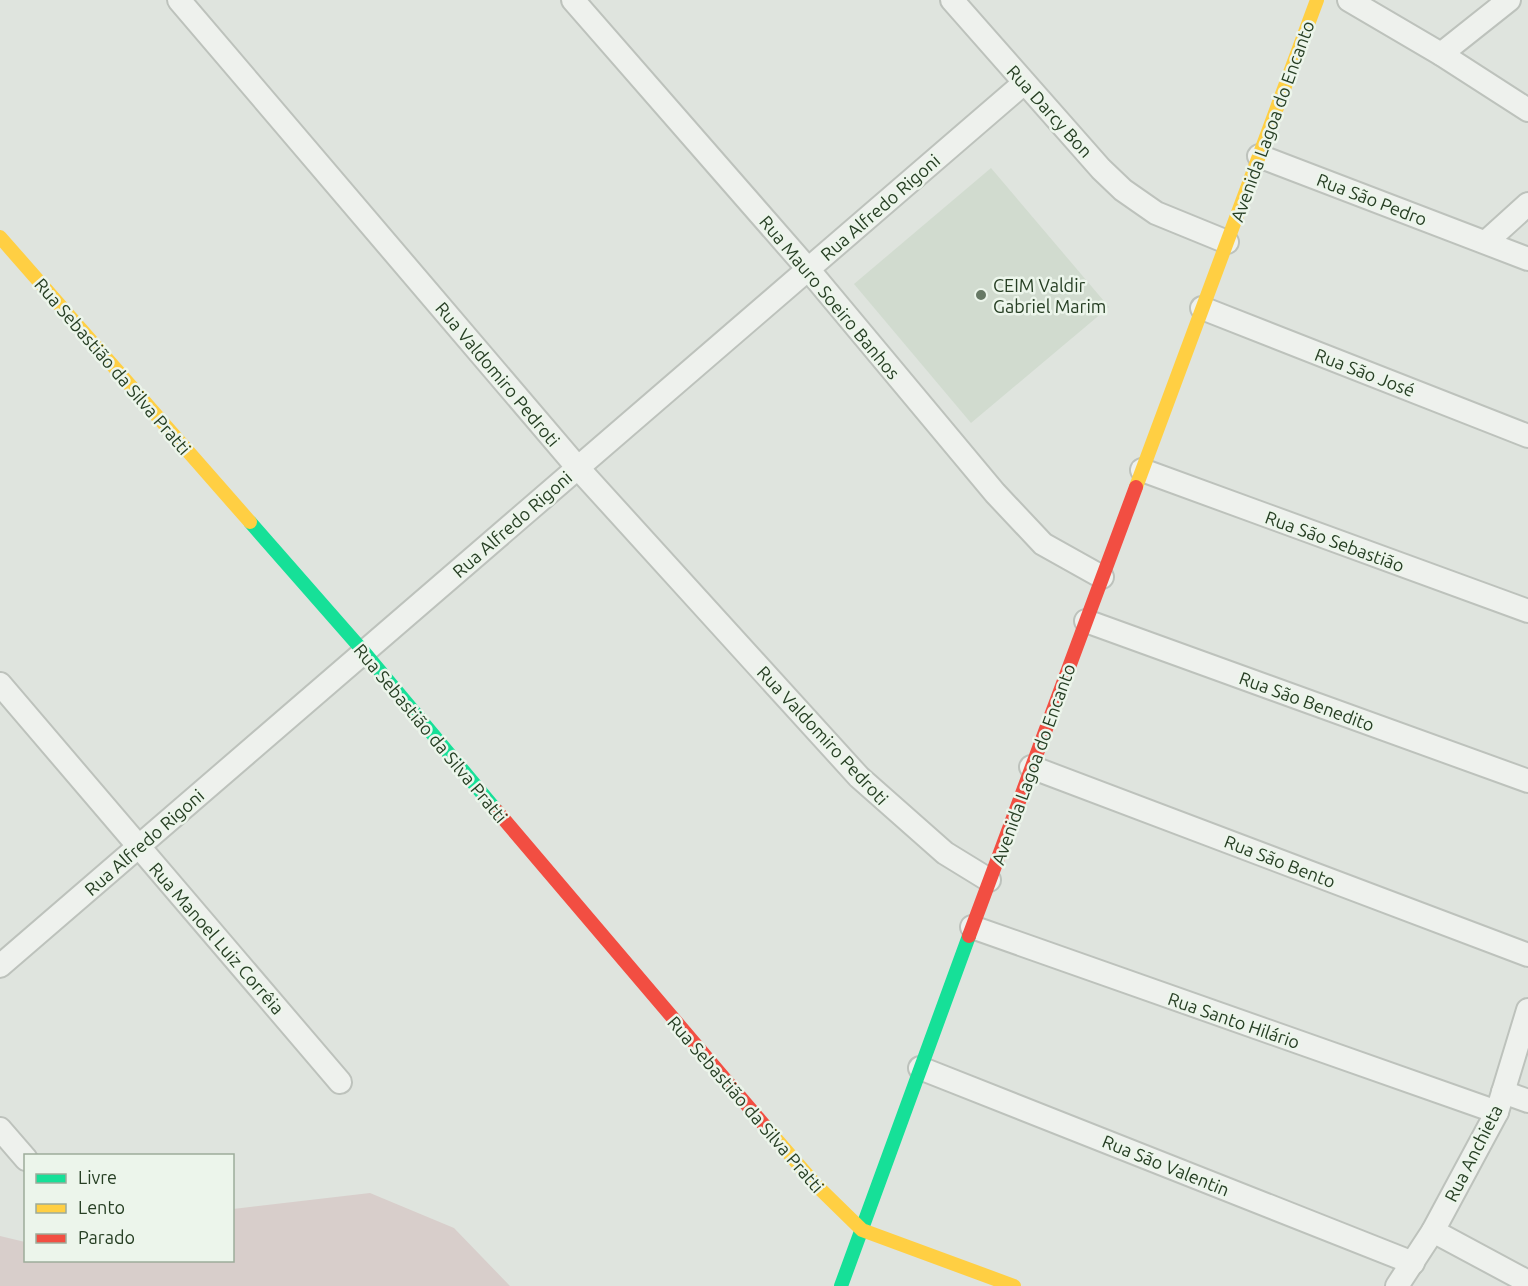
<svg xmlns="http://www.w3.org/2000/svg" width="1528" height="1286" font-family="Ubuntu,sans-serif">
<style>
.built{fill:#d1dbcf}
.green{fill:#d8cecb}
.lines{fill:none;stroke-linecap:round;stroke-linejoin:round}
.street-casing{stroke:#bdc2bc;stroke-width:26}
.street{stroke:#eef1ed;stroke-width:22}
.fast{stroke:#16e098;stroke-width:14}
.slow{stroke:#ffcf43;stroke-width:14}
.jam{stroke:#f24e42;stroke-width:14}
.poi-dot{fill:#677965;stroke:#ecf5eb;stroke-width:2}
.labels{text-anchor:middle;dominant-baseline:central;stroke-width:5;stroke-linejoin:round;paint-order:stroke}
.street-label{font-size:18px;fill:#273f24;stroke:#ecf5eb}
.poi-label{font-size:18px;fill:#273f24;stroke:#ecf5eb;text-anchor:start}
</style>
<rect width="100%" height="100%" fill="#dfe4de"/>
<path class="built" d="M991 168 1109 307 971 423 854 284Z"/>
<path class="green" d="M370 1193 454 1228 510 1286H0V1236L25 1242 26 1260H232L233 1209Z"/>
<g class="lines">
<g class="street-casing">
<g id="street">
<path d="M179 0 578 468 859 777 945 853 989 880"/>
<path d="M573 0 808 269 995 493 1043 544 1102 577"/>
<path d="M952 0 1101 169 1123 190 1156 213 1227 242"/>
<path d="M1349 0 1441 54 1528 110"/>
<path d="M1441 54 1509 0"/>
<path d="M1259 156 1528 259"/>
<path d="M1486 242 1528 204"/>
<path d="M1202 308 1528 436"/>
<path d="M1142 470 1528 611"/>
<path d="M1086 621 1528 781"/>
<path d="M0 684 340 1082"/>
<path d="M1031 767 1528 955"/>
<path d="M972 927 1497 1112"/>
<path d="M0 966 1024 83"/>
<path d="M920 1068 1413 1263"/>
<path d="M1503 1092 1528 1101"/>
<path d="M0 1129 26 1159"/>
<path d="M1433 1231 1528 1282"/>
<path d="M1397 1286 1433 1231 1497 1112 1528 1010"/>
</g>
</g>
<use href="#street" class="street"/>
<g class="fast">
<path d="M250 522 364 652 496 810"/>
<path d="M841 1286 969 936"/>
</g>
<g class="slow">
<path d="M0 237 250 522"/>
<path d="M1136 487 1317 0"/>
<path d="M764 1125 817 1186 862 1230 1014 1286"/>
</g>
<g class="jam">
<path d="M496 810 764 1125"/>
<path d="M969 936 1136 487"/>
</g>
</g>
<circle class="poi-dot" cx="981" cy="295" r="6"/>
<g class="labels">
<g class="street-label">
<text transform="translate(1050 111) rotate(48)">Rua Darcy Bon</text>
<text transform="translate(1272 121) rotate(-70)">Avenida Lagoa do Encanto</text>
<text transform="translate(1372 199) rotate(21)">Rua São Pedro</text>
<text transform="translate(880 207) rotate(-41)">Rua Alfredo Rigoni</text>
<text transform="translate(830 297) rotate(50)">Rua Mauro Soeiro Banhos</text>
<text transform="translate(113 366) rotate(49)">Rua Sebastião da Silva Pratti</text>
<text transform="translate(1365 372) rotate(21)">Rua São José</text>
<text transform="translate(498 374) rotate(50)">Rua Valdomiro Pedroti</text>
<text transform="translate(512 524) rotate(-41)">Rua Alfredo Rigoni</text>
<text transform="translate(1335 541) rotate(20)">Rua São Sebastião</text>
<text transform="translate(1307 701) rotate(20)">Rua São Benedito</text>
<text transform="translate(431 733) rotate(50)">Rua Sebastião da Silva Pratti</text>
<text transform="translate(823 735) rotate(47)">Rua Valdomiro Pedroti</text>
<text transform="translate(1033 764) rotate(-70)">Avenida Lagoa do Encanto</text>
<text transform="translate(144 842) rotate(-41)">Rua Alfredo Rigoni</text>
<text transform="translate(1280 861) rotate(21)">Rua São Bento</text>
<text transform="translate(217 938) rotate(49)">Rua Manoel Luiz Corrêia</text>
<text transform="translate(1234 1020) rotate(19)">Rua Santo Hilário</text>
<text transform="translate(746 1104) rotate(49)">Rua Sebastião da Silva Pratti</text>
<text transform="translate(1473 1153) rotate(-63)">Rua Anchieta</text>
<text transform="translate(1166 1165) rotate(22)">Rua São Valentin</text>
</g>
<g class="poi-label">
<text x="993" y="285">CEIM Valdir<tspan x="993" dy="21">Gabriel Marim</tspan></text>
</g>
</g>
<rect x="24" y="1154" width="210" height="108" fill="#ecf5eb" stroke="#9dac9b" stroke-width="1.5"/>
<rect x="36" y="1174" width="30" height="9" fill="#16e098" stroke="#9dac9b" stroke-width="1.5"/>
<text x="78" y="1184" font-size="18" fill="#273f24">Livre</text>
<rect x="36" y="1204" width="30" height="9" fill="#ffcf43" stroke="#9dac9b" stroke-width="1.5"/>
<text x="78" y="1214" font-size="18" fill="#273f24">Lento</text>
<rect x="36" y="1234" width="30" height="9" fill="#f24e42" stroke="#9dac9b" stroke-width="1.5"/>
<text x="78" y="1244" font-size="18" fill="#273f24">Parado</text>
</svg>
